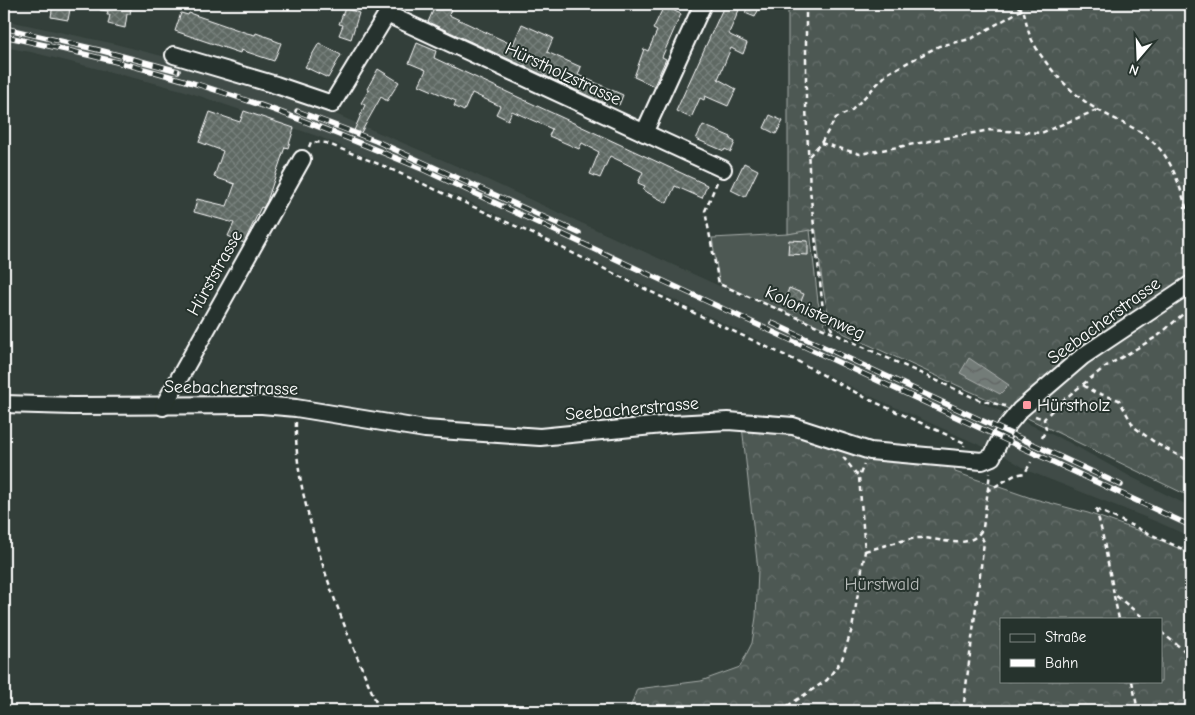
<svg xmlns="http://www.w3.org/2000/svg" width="1195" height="715" font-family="'Comic Neue',sans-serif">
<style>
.built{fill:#404c47}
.forest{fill:url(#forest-crowns);stroke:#a6aca9;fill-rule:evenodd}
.garden{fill:#4d5853;stroke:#a6aca9}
.water{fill:url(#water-waves);stroke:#abb0ae}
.building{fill:url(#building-cross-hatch);stroke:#fff}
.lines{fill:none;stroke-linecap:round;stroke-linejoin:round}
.minor-casing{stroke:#fff;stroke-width:20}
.path{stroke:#fff;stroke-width:2.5;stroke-dasharray:5 4;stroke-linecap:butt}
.minor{stroke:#26332d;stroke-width:16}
.rail-casing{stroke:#fff;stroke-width:5.5}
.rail{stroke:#26332d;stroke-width:4;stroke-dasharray:11;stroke-linecap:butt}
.poi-dot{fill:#ff9aa2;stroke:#26332d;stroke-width:2}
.labels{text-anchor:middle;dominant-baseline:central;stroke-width:4;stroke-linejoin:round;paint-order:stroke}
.street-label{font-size:18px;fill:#fff;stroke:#26332d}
.poi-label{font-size:18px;fill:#fff;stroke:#26332d;text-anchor:start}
.park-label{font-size:18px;fill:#b8bcba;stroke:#26332d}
</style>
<defs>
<pattern id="forest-crowns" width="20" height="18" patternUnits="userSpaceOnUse" patternTransform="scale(1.25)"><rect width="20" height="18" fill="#4d5853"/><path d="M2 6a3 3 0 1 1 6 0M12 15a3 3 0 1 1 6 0" fill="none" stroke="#68716d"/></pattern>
<pattern id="water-waves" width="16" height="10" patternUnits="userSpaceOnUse" patternTransform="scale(1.25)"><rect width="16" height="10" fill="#737b78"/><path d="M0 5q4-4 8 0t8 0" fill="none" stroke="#606462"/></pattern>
<pattern id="building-cross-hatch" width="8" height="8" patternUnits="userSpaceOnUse" patternTransform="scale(1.25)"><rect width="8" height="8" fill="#5f6964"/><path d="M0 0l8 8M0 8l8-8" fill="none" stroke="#77807b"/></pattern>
</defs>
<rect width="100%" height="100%" fill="#333f3a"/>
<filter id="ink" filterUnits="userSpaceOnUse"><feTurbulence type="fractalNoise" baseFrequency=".02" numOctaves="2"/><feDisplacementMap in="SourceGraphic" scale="10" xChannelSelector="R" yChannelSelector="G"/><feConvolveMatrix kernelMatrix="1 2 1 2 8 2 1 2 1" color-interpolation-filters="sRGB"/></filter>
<g filter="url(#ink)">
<g class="built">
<path d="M4 20 115 44 201 66 328 111 459 167 717 285 827 332 1002 412V425L998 433 984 447 870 396 727 325 462 198 320 137 182 90 31 52 4 47Z"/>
<path d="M1020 420 1068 442 1133 478 1191 507V537L1160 523 1031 472 1003 455 1005 440Z"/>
</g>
<g class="forest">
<path d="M788 4H926L940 12 944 4H963L969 7 970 4H1191V497L996 403 845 334C842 332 838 330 835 327 823 313 819 251 816 230L788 234Z"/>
<path d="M742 426 795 431 954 466 955 472 1031 498 1088 513 1142 532 1191 554V711H629L637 689 701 681 740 667 752 643 756 617 758 570ZM1001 619H1161V681H1001Z"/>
</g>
<path class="garden" d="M810 230 818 302 826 329 721 284 719 281 712 238 788 234Z"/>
<path class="water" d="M969 358 1009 385 1000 394 960 373Z"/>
<g class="building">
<path d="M53 4H71L68 20 51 17Z"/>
<path d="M100 4H132L130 14H127L125 28 108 24 110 15H107L108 11 100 10Z"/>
<path d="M436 4H440L451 9 449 15 513 45 522 24 553 38 547 52 581 67 578 75 623 95 619 105 606 99 604 103 428 22Z"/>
<path d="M725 4 739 10 729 33 730 35 747 43 743 54 731 48 718 79 736 89 728 106 705 96 704 100 700 98 691 118 676 111Z"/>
<path d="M749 4H761L755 17 745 13Z"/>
<path d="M664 6 681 14 662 57 666 59 654 86 634 77 644 49 648 51 657 31 653 29Z"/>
<path d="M345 8 359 13 351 39 339 35 343 25 339 24Z"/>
<path d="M181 13 188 15 189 13 247 33 255 35 256 33 273 39V40L281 43 274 61 241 50 240 53 175 31Z"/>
<path d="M319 43 341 55 328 78 305 67Z"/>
<path d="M417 43 436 51 434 58 707 185 702 198 675 186 667 203 643 190 645 186 638 183 643 172 610 156 600 178 590 174 599 152 582 143 579 149 549 136 552 129 512 111 508 120 496 114 500 106 472 93 464 111 454 106 456 101 419 85 426 70 409 63Z"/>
<path d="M378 69 399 82 387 101 381 97 359 136 353 133 365 105 361 103 369 90 367 89Z"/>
<path d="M244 111 294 128 288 148 285 147 267 201 263 208 261 207 244 243 228 236 234 223 194 212 197 199 227 206 235 184 214 177 223 151 199 142 210 112 240 122Z"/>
<path d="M770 115 783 121 776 134 764 128Z"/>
<path d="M703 125 731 137 730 139 735 142 731 152 725 149 724 151 696 139Z"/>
<path d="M744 163 758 170 745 197 731 190Z"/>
<path d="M789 240 808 241V255L788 254Z"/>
<path d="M789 288 804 294 797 311 783 305Z"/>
</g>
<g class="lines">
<g class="minor-casing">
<g id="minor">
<path d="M387 14 723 169"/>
<path d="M174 55 276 85 332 104 393 4"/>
<path d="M644 133 703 4"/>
<path d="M4 404 73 406 262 405 296 408 425 429 540 437 673 424 728 421 793 426 870 451 982 461 992 457 1006 427 1020 410 1083 356 1191 284"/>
<path d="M163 407 302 159"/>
</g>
</g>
<g class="path">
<path d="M103 4 105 5"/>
<path d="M806 4V107L810 189 823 310 833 332"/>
<path d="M1009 4 1023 9C1026 18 1027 30 1031 38 1043 64 1073 96 1098 110 1118 122 1139 127 1156 145 1176 164 1183 199 1191 224"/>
<path d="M821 143 860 154 990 130 1041 133 1097 110"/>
<path d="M309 147 311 142 326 143 386 167 544 239 690 311 799 362 866 398 965 443 964 446"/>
<path d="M809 156 821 143 836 118 851 111 888 73 939 46 971 39 1023 9 1021 4"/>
<path d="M717 182 705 211 719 284 833 333 979 400 1005 406"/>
<path d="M1083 385 1094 392 1119 400 1134 427 1157 444 1191 462"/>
<path d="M1035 416 1044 419"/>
<path d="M296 422C295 461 303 498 314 535 331 597 355 652 380 711"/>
<path d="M1042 438 1046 429 1044 419 1058 404 1105 367 1158 336 1191 307"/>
<path d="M843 457 859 477"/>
<path d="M987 491 1015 475 1025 473 1031 462"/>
<path d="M1096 509 1102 532 1114 594 1145 619"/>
<path d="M1096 509 1191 553"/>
<path d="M865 551C882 547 900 540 918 538 940 537 969 553 983 528L990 473"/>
<path d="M1114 596 1119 619"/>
<path d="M1161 632 1191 656"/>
<path d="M1132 681 1138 711"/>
<path d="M4 705 22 711"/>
<path d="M780 711 827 680 842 659 852 629 865 551 859 477 864 464"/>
<path d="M963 711 984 542 980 534"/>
</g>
<use href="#minor" class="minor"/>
<g class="rail-casing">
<g id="rail">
<path d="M4 28 103 51 178 71"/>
<path d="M4 36C72 51 140 66 206 87 280 110 351 139 422 169L1191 526"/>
<path d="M297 111 376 141 579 233"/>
<path d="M772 323 1121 485"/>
</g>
</g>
<use href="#rail" class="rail"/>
</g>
</g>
<rect class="poi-dot" x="1022" y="400" width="10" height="10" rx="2.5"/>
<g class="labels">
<g class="street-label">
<text transform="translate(563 74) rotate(25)">Hürstholzstrasse</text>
<text transform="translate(215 273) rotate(-61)">Hürststrasse</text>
<text transform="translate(815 313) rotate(24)">Kolonistenweg</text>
<text transform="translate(1104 321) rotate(-36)">Seebacherstrasse</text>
<text transform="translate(231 388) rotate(1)">Seebacherstrasse</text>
<text transform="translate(632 409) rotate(-5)">Seebacherstrasse</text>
</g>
<g class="poi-label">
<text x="1037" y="405">Hürstholz</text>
</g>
<g class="park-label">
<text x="882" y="584">Hürstwald</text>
</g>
</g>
<rect width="1195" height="715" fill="none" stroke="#26332d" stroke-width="20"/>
<rect x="10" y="10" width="1175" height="695" fill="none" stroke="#fff" stroke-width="2" filter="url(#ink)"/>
<rect x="1000" y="618" width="162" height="65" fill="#26332d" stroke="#7d8581"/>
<rect x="1010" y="634" width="25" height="8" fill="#26332d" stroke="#7d8581"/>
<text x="1045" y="642" font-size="15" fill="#ffffff">Straße</text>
<rect x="1010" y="659" width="25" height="8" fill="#ffffff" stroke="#7d8581"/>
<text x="1045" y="668" font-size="15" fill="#ffffff">Bahn</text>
<g transform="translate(1138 58) rotate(199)" stroke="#26332d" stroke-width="4" paint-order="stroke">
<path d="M0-4L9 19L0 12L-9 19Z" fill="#ffffff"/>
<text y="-8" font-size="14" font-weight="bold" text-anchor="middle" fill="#ffffff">N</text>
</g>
</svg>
